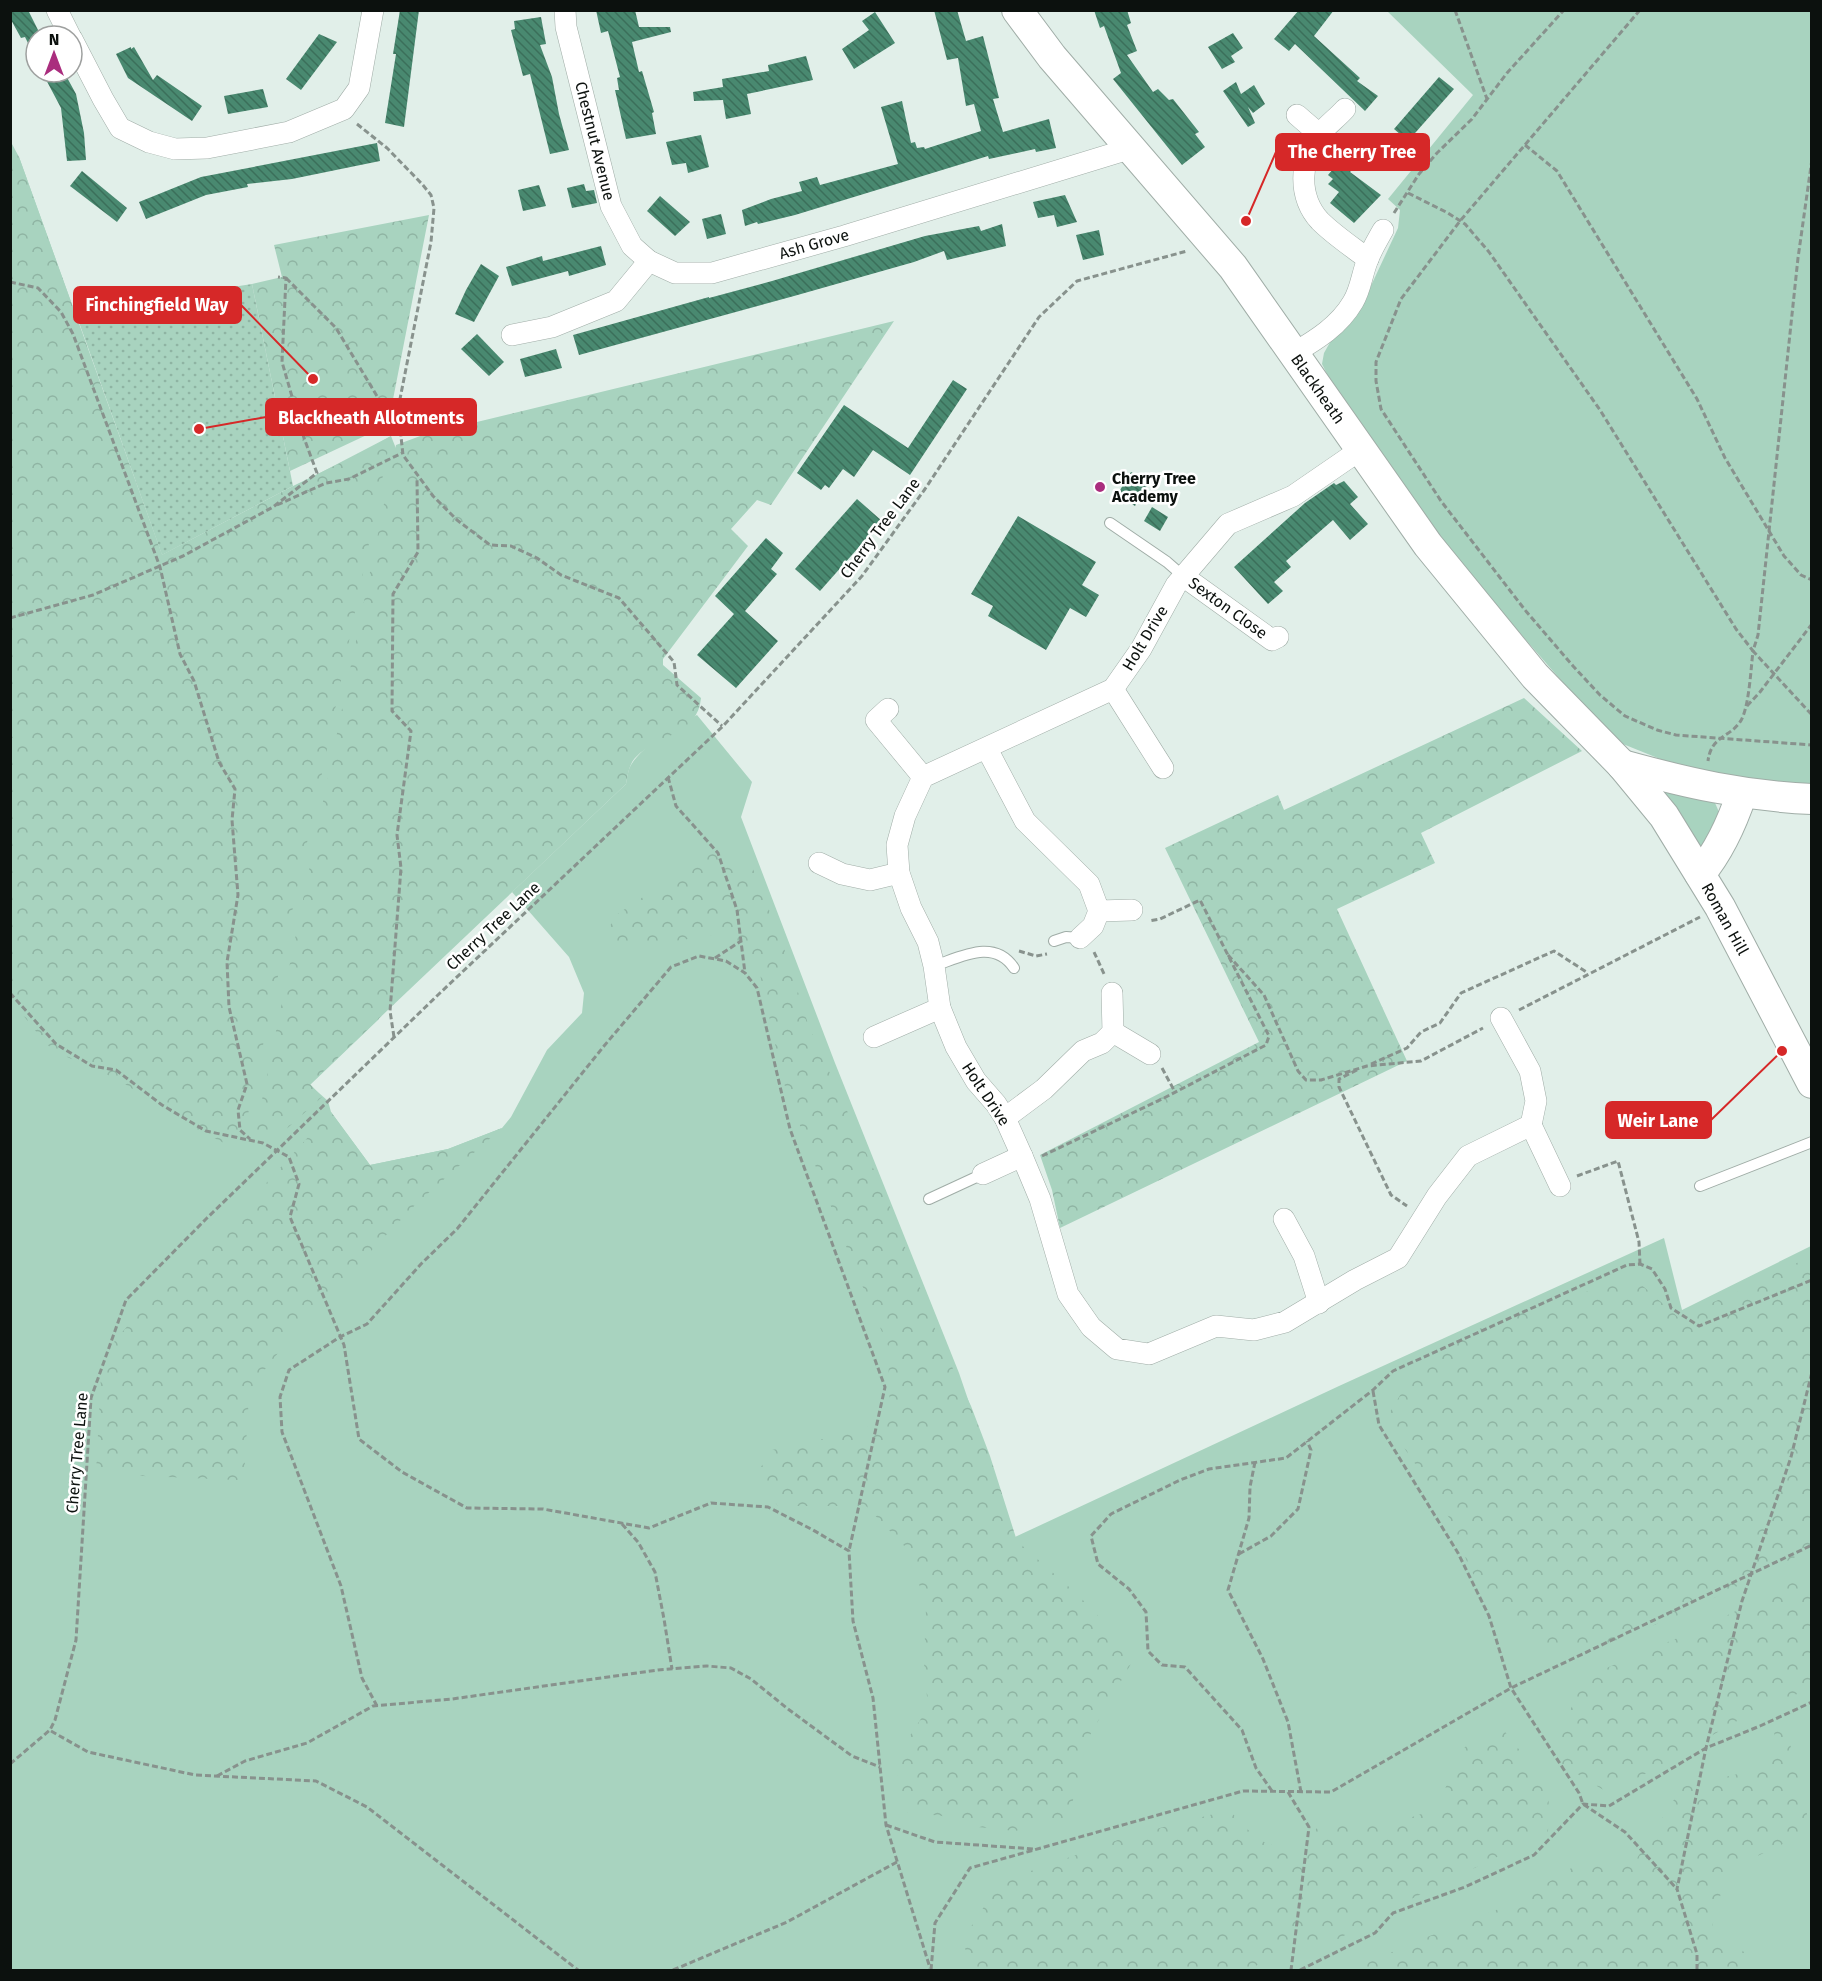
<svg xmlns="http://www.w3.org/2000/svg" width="1822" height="1981" font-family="'Fira Sans',sans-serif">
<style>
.grass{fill:#a8d3bf}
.forest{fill:url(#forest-crowns)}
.garden{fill:url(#garden-dots)}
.building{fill:url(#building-back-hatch)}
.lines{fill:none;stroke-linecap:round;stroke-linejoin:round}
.lane-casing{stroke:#a0ada7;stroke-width:12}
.street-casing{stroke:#a0ada7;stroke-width:22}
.secondary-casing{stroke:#a0ada7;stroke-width:32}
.path{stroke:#88928d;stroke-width:3;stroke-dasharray:6 3;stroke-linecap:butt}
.lane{stroke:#fff;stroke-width:10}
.street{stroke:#fff;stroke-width:21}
.secondary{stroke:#fff;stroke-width:30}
.poi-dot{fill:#aa2d7e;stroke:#fff;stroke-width:2}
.labels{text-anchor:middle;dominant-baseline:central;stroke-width:5;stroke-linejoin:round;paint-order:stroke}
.street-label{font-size:16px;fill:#0c110e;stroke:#fff}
.poi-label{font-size:16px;font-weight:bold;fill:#0c110e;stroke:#fff;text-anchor:start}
.leader{fill:none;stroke:#d62828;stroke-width:2}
.callout-dot{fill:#d62828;stroke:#fff;stroke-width:2}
.callout{fill:#d62828;stroke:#d62828;stroke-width:2}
.callout-label{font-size:18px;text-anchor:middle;font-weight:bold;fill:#fff}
</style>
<defs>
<pattern id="forest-crowns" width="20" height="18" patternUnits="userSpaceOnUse" patternTransform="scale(1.5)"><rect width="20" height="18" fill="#a8d3bf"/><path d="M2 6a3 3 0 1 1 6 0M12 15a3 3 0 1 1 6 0" fill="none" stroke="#8fb4a3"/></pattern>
<pattern id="garden-dots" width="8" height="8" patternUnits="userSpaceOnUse" patternTransform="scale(1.5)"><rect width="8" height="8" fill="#a8d3bf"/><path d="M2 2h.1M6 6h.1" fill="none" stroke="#8fb4a3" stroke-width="1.8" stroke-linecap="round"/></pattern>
<pattern id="building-back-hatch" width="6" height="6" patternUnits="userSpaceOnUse" patternTransform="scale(1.5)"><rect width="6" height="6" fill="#498970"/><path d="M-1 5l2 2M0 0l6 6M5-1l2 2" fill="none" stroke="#3b6f5a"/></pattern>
</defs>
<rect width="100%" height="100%" fill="#e1efe9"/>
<g class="grass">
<path d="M1387 11H1811V799L1680 767 1613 740 1439 540 1385 458 1335 390 1322 364 1324 353 1333 337 1361 307 1398 228 1400 210 1388 199 1473 95Z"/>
<path d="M19 157 162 555 391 436 409 481 379 1019 310 1085 328 1101 331 1112 370 1165 448 1149 502 1128 511 1117 547 1050 582 1013 584 993 569 957 512 892 626 784C627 778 628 770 631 765 643 745 677 725 697 715L752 782 741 817 835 1063 959 1373 1015 1537 1339 1386 1664 1238 1682 1310 1811 1246V1970H11L10 159Z"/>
<path d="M1649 777 1712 796 1719 812 1705 853Z"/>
</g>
<g class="forest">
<path d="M12 144 19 157 162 555 293 486 361 453 391 436 320 783 240 1151 182 1122 119 1080 58 1053 46 1044 11 1000 10 737 17 736 10 711Z"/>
<path d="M429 215 388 425 290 471 252 284 282 277 274 245Z"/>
<path d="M894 321 771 505 757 500 731 529 748 546 663 659V665L701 698C698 735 657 735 636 757 629 764 628 774 626 784L310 1084 322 1097 282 1133 255 1134 396 445 423 435Z"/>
<path d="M1524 698 1582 751 1421 833 1435 863 1337 909 1407 1061 1060 1228 1052 1190 1040 1155 1259 1042 1165 848 1278 795 1284 810Z"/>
<path d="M712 851 753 869 784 948 809 1027 888 1201 940 1342 971 1406 990 1456 1017 1541 1077 1594 1136 1655 1086 1742 1069 1818 1015 1831 978 1827 942 1816 905 1812 899 1789 897 1764 909 1737 928 1708 924 1663 926 1607 909 1551 866 1506H778L755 1476 772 1450 841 1435 890 1420 888 1346 851 1259 783 1081 758 965 730 932 646 946 600 944 616 915Z"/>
<path d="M331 1112 370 1165 448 1149 502 1128 416 1204 302 1323 254 1383 249 1396 244 1477 237 1480 96 1474 101 1375 115 1340 160 1290 229 1224Z"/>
<path d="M1811 1256V1549L1684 1613 1607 1644 1555 1652 1526 1636 1470 1570 1453 1524 1418 1468 1385 1420 1416 1369 1489 1323 1559 1298 1636 1280 1678 1317 1742 1290Z"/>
<path d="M1811 1573V1688L1744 1717 1610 1794 1561 1764 1557 1727C1570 1712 1578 1701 1578 1680L1706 1626Z"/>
<path d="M1774 1727 1787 1731 1811 1831 1725 1871 1721 1893 1709 1938 1740 1948 1757 1966V1970H1351L1422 1939 1514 1903 1578 1864 1632 1866 1682 1787 1742 1773 1775 1750Z"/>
<path d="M1502 1728 1549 1787 1548 1832 1401 1904 1338 1939 1289 1946 1249 1970H970L963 1939 1000 1882 1129 1836 1229 1810 1257 1839 1296 1855 1320 1824 1387 1825 1437 1809 1461 1749Z"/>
</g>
<path class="garden" d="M252 284 293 486 162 555 76 314 148 300Z"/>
<g class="building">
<path d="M10 10H28L41 36H36V59L25 37 21 38 10 18Z"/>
<path d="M400 10H419L404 127 385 123 396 54H393Z"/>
<path d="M596 10H635L639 27H670L671 32 632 42 639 72 642 71 654 112 652 113 656 134 626 139 615 90H619L617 78 620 77 608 31 601 33Z"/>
<path d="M934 10H957L966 41 983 36 999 98 993 99 1003 132 1049 119 1056 148 1036 152 1035 149 989 159 988 156 795 215 758 224 757 222 745 226 742 210 771 199 802 191 799 182 817 177 820 185 898 164 881 107 902 101 911 143 915 142 917 148 924 147 925 149 981 131 974 104 966 106 958 58 947 60Z"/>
<path d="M1094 10H1127L1131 23 1127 25 1137 51 1127 55 1153 92 1158 89 1169 100 1173 99 1199 132 1195 134 1205 147 1182 165 1113 79 1121 73 1104 26 1100 28Z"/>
<path d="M1299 10H1334L1314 36 1360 78 1357 81 1378 96 1365 111 1295 44 1289 51 1274 39Z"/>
<path d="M875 12 895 43 854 69 842 49 869 30 862 21Z"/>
<path d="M541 17 546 44 540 45 552 77 559 114 569 150 550 154 530 74 523 76 511 30 515 29 514 21Z"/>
<path d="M1233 33 1243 48 1231 56 1235 62 1222 69 1208 47Z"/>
<path d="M319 34 337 42 301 90 286 79Z"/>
<path d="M131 47V49L134 47 153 80 157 75 202 106 192 121 128 78 116 54Z"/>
<path d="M806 56 813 80 747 94 751 114 726 119 723 100 694 101 693 92 723 87 722 79 769 71 768 65Z"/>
<path d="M42 72H64L76 94 84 133 86 160 67 161 61 108Z"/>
<path d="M1439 77 1454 89 1408 141 1394 129Z"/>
<path d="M1236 82 1241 94 1254 85 1265 104 1253 113 1248 107 1255 123 1248 127 1223 91Z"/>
<path d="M263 89 268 107 228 114 224 96Z"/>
<path d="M701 135 709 167 688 173 686 163 672 165 666 142Z"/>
<path d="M377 143 380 161 292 179 247 184 248 187 206 195 146 219 139 202 201 177Z"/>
<path d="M1338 143 1350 152 1346 157 1356 165 1350 172 1381 195 1354 223 1330 203 1339 192 1328 184 1333 179 1328 175 1333 169 1323 161Z"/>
<path d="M82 171 127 208 117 222 70 186Z"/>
<path d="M584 184 586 191 594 190 597 203 572 208 567 188Z"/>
<path d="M539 185 546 206 523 211 518 190Z"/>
<path d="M1065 195 1077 222 1057 227 1054 215 1038 218 1033 202Z"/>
<path d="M660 196 690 222 675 236 647 211Z"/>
<path d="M721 214 726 234 707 239 702 219Z"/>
<path d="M1002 224 1006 246 947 260 944 251 914 262 794 296 579 355 573 335 709 297V298L772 281 925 236 979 226 981 231Z"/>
<path d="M1099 230 1104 255 1083 260 1076 235Z"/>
<path d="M601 246 606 265 569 276 568 271 512 286 506 267 542 256 543 261Z"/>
<path d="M481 264 499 276 474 322 455 314 466 290Z"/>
<path d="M477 334 504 362 489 376 461 349Z"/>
<path d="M556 349 562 368 525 377 520 359Z"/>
<path d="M953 380 967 389 910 475 873 450 854 477 843 469 829 488 825 485 821 490 797 473 844 405 908 448Z"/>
<path d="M1131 472 1149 482 1135 506 1117 495Z"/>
<path d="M1344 481 1358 497 1350 504 1368 524 1350 540 1333 520 1286 561 1291 567 1274 582 1283 591 1268 604 1234 567 1305 503 1334 483 1336 485Z"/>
<path d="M857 499 882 521 820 591 795 569Z"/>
<path d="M1152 507 1168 517 1160 531 1144 521Z"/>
<path d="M1018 516 1096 562 1082 585 1099 595 1086 617 1070 608 1046 650 988 616 993 606 971 594Z"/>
<path d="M766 538 783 553 771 569 777 574 745 611 778 641 736 688 697 655 734 614 715 596Z"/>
</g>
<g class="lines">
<g class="lane-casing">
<g id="lane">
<path d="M1110 523 1167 562 1183 576"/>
<path d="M1054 941 1066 937 1080 938"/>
<path d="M934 966C961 957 994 938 1014 968"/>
<path d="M1700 1186 1812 1142"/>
<path d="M929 1199 983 1174"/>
</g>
</g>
<g class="street-casing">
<g id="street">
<path d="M57 10 70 36"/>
<path d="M565 10 566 27 611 206 632 246 649 261"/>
<path d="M72 39 103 99 120 128 149 142 175 149 207 148 289 132 344 109 359 88 373 10"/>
<path d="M1345 109C1337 118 1326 126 1319 135 1299 160 1298 197 1320 221 1334 235 1352 247 1368 259"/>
<path d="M1297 115 1319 134"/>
<path d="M512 335 552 327 616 301 649 261 675 273H712L844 236 1132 148"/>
<path d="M1294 353C1316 340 1339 326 1353 302 1361 289 1362 273 1368 259 1372 249 1378 239 1383 230"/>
<path d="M1360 450 1293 496 1228 524 1176 585 1141 649 1113 689 923 777 905 816 897 845 899 873 911 908 928 942 934 966 940 1008 956 1047 976 1081 996 1104 1005 1118 1022 1156 1040 1199 1068 1294 1091 1327 1117 1349 1149 1354 1216 1326 1254 1330 1285 1322 1355 1280 1398 1258 1437 1196 1468 1156 1531 1125 1536 1101 1530 1071 1501 1018"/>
<path d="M1183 576 1272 640 1278 637"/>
<path d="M1113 689 1163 768"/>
<path d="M888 709 876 720 923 777"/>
<path d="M987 749 1025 821 1089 884 1099 911 1132 910"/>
<path d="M819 863 842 874 870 880 899 873"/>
<path d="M1080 938 1093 926 1099 911"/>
<path d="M1113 1032 1150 1054"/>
<path d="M874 1037 940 1008"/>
<path d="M1005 1118 1044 1089 1083 1051 1102 1043 1113 1032 1112 993"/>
<path d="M1531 1125 1560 1186"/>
<path d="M983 1174 1022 1156"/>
<path d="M1284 1219 1304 1256 1319 1303"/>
</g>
</g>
<g class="secondary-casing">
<g id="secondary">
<path d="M1017 10 1052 57 1233 267 1428 545 1535 676 1622 765 1664 816 1720 907 1812 1083"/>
<path d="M1622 765C1687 783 1744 796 1812 799"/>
<path d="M1700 874C1720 850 1732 823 1742 793"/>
</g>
</g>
<g class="path">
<path d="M1455 10 1487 99"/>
<path d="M1640 10 1460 221 1401 299 1376 362V381L1381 409 1441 501 1525 610 1573 666 1600 695 1625 716 1657 730 1676 735 1812 745"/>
<path d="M357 124 387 148 422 184 431 195 434 208 431 242 398 409 403 455 433 496 457 520 490 545 511 546 537 558 561 575 619 598 674 662 677 685 722 726"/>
<path d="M1525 145 1557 171 1697 399 1725 458 1784 556 1801 575 1812 580"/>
<path d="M1812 159 1798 258 1758 635 1753 651 1812 715"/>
<path d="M1408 193 1448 213 1465 224 1489 252 1600 410 1736 629 1753 651C1751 667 1749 710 1740 722 1729 738 1711 736 1708 761"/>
<path d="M1394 213 1419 174 1437 153 1472 119 1507 73 1564 10"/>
<path d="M286 278 336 328 398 431"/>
<path d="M10 282 38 288 61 312 73 334 160 567 180 654 194 681 219 762 235 789 232 820 238 895 227 962 229 1007 247 1084 238 1110 240 1130 250 1139"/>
<path d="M277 505 326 483 349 479 402 453"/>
<path d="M10 618 93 595 183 556 273 507 317 473 304 438 282 362 286 278 278 277"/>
<path d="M1747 706 1760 692 1812 624"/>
<path d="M668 777 676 806 718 853 737 910 745 973"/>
<path d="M1019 951 1036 956 1047 954"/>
<path d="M1094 952 1105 976"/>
<path d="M1228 955 1264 995 1298 1071 1306 1080H1321L1367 1066 1421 1061 1483 1028"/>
<path d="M715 958 741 941"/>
<path d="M10 993 56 1044 92 1066 116 1070 162 1105 206 1131 263 1143 289 1157 299 1184 290 1217 344 1345 359 1439 402 1472 467 1508 543 1509 649 1528 711 1503 768 1507 813 1530 849 1551 853 1621 873 1698 886 1825 930 1968"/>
<path d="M1519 1010 1700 917"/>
<path d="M394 1037 390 1011 401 868 397 835 411 731 392 711 393 594 418 552 417 479"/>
<path d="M1371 1064 1407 1048 1421 1032 1440 1023 1461 993 1554 951 1588 973"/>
<path d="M1162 1068 1175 1092"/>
<path d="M1357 1070 1339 1079V1087L1391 1195 1407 1206"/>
<path d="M1042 1156 1164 1098 1266 1045 1269 1036 1200 900 1160 919 1149 921"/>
<path d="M1577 1176 1618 1161 1639 1242 1640 1264"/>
<path d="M1373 1391 1379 1425 1458 1553 1489 1616 1511 1688 1579 1793 1583 1804 1625 1832 1677 1889"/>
<path d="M1255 1462 1250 1487 1249 1518 1228 1590 1263 1659 1288 1722 1301 1792"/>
<path d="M622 1524 638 1542 655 1572 664 1619 672 1669"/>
<path d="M1239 1554 1271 1536 1298 1509 1311 1450 1307 1441"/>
<path d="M377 1706 362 1678 341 1586 282 1432 280 1397 289 1370 340 1337 367 1324 421 1264 457 1229 604 1046 671 967 699 956 726 961 745 973 757 988 790 1129 885 1387 849 1551"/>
<path d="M51 1731 88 1752 195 1775 316 1781 367 1807 578 1970"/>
<path d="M10 1764 50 1730 55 1720 76 1640 91 1398 126 1300 206 1219 440 993 723 726 862 576 925 489 1039 317 1077 281 1187 251"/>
<path d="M217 1776 245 1761 307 1743 373 1706 452 1699 658 1670 707 1666 731 1668 751 1679 788 1709 852 1756 880 1767"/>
<path d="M1272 1791 1256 1768 1242 1730 1185 1667 1162 1665 1148 1651 1146 1612 1129 1589 1098 1564 1091 1536 1111 1514 1180 1480 1209 1469 1286 1458 1373 1390 1393 1371 1627 1265 1640 1264 1652 1269 1665 1289 1671 1308 1699 1326 1812 1280"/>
<path d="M1288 1792 1309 1827 1291 1970"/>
<path d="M886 1825 935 1842 1034 1849"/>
<path d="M673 1970 787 1922 897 1862"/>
<path d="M931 1970 935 1923 970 1868 1243 1791 1331 1792 1511 1688 1812 1545"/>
<path d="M1300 1970 1375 1933 1393 1913 1465 1887 1534 1855 1583 1804 1609 1806 1706 1748 1760 1726 1812 1702"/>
<path d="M1697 1970V1954L1677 1889 1706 1748 1742 1601 1791 1457 1812 1372"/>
</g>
<use href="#lane" class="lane"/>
<use href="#street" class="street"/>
<use href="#secondary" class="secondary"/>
</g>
<circle class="poi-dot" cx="1100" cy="487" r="6"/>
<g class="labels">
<g class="street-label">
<text transform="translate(595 141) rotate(76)">Chestnut Avenue</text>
<text transform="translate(814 244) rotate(-16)">Ash Grove</text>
<text transform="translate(1318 389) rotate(55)">Blackheath</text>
<text transform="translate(880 528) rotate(-53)">Cherry Tree Lane</text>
<text transform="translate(1228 608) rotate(36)">Sexton Close</text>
<text transform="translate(1145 638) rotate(-59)">Holt Drive</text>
<text transform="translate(1725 919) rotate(61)">Roman Hill</text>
<text transform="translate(493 926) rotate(-43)">Cherry Tree Lane</text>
<text transform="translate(986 1094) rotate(56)">Holt Drive</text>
<text transform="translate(77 1453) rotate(-85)">Cherry Tree Lane</text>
</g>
<g class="poi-label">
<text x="1112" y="478">Cherry Tree<tspan x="1112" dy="18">Academy</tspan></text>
</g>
</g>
<path class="leader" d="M1246 221L1276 152M313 379L241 305M199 429L266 417M1782 1051L1711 1120"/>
<g class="callout-dot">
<circle cx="1246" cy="221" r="6"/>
<circle cx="313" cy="379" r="6"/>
<circle cx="199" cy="429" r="6"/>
<circle cx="1782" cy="1051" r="6"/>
</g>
<g class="callout">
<rect x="1276" y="134" width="153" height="36" rx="6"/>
<rect x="74" y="287" width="167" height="36" rx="6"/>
<rect x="266" y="399" width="210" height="36" rx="6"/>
<rect x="1606" y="1102" width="105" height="36" rx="6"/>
</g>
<g class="callout-label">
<text x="1352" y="158">The Cherry Tree</text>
<text x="157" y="311">Finchingfield Way</text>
<text x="371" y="424">Blackheath Allotments</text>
<text x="1658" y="1127">Weir Lane</text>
</g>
<rect width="1822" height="1981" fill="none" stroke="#0c110e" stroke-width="24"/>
<g transform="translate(54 54)"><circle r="28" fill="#ffffff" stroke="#9ea09f" stroke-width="1.5"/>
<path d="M0-4.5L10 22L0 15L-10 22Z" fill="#aa2d7e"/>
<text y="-9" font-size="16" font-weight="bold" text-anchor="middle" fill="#0c110e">N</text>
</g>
</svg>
